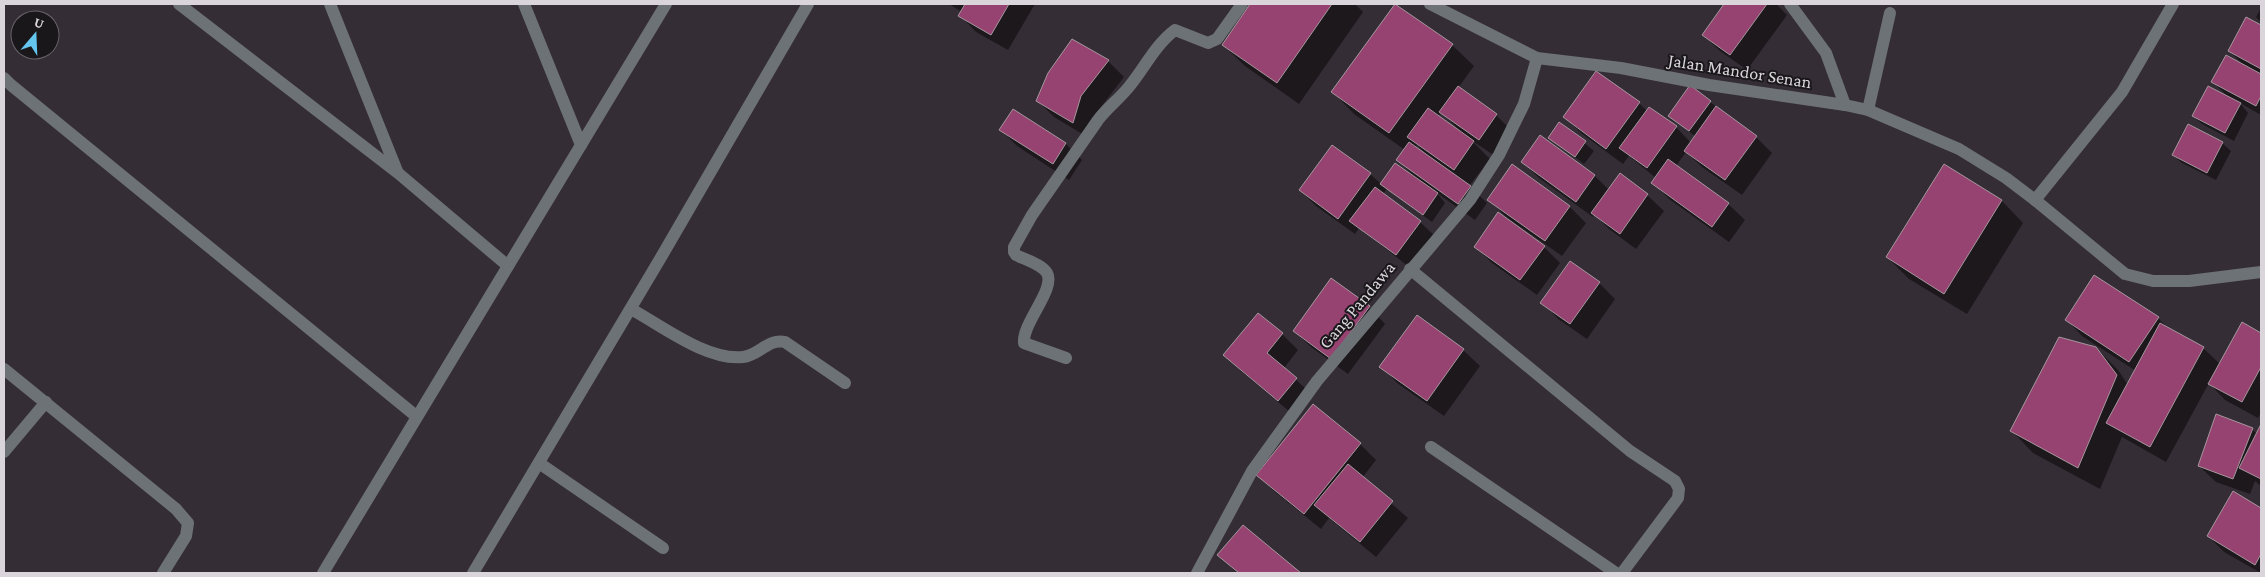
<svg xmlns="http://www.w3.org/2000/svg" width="2265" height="577" font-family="'Crimson Pro',serif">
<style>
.shadow{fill:#0007;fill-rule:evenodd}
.building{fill:#974371;stroke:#a5979d}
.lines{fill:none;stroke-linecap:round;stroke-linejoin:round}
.minor{stroke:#6d7276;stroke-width:12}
.labels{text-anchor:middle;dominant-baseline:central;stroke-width:4;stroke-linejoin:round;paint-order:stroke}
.street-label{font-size:18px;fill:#dad5db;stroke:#1a171b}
</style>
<rect width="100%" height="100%" fill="#352d36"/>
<g class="shadow">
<path d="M949 4H1035L1008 50 976 32 960 15 962 12Z"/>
<path d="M1252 4H1355L1363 12 1299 104 1245 66 1223 45Z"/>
<path d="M1396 4 1452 45 1474 66 1458 88 1496 115 1513 132 1495 156 1471 140 1490 159 1469 186 1487 203 1475 220 1437 193 1445 203 1432 222 1387 189 1383 194 1420 222 1437 238 1413 270 1359 228 1355 234 1316 206 1300 190 1370 174 1381 184 1396 164 1413 175 1397 159 1405 150 1354 114 1333 92ZM1441 112 1460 131 1459 132 1438 117ZM1417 145 1424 152 1423 153 1415 148Z"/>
<path d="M1726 4H1776L1787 15 1747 70 1720 51 1703 35Z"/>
<path d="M2261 8V22L2256 17Z"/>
<path d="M2247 19 2261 26V115L2240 103 2248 113 2234 141 2202 124 2193 116 2230 99 2213 82 2244 66 2230 51Z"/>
<path d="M1108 61 1124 77 1097 112 1089 138 1054 117 1038 101Z"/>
<path d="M1710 102 1756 137 1772 153 1742 195 1702 167 1686 152 1676 166 1728 204 1745 220 1729 242 1669 199 1653 183 1656 178 1629 156 1623 164 1581 133 1565 117 1639 103 1647 111 1676 127 1691 143 1696 137 1669 115Z"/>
<path d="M1013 111 1066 144 1082 160 1069 180 1017 146 1001 130Z"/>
<path d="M1560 123 1594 151 1584 164 1550 138Z"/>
<path d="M2222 143 2231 151 2216 180 2182 163 2173 155Z"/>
<path d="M1523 162 1594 175 1609 190 1620 175 1647 195 1664 211 1636 249 1609 229 1594 214 1593 217 1539 178Z"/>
<path d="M1944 165 2002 201 2023 223 1967 314 1909 279 1887 257Z"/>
<path d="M1513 166 1570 207 1586 223 1562 256 1505 216 1489 199Z"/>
<path d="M1475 246 1544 247 1560 263 1537 295 1492 263Z"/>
<path d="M1599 283 1615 299 1587 339 1558 319 1542 302Z"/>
<path d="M1369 307 1385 324 1348 374 1311 347 1294 331Z"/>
<path d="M1417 317 1463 350 1480 366 1444 416 1397 383 1381 366Z"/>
<path d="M2158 318 2170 330 2203 348 2220 364 2242 324 2261 335V412L2258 418 2225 400 2209 383 2166 462 2122 437 2100 489 2033 453 2012 431 2096 348 2118 370 2128 385 2136 371 2082 336 2066 319Z"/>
<path d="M1282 334 1298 350 1284 368 1312 395 1295 416 1241 371 1225 355Z"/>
<path d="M2261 426V486L2255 481 2250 494 2216 482 2199 466 2252 429 2257 434Z"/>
<path d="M1360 444 1376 460 1362 478 1408 518 1376 557 1329 518 1321 529 1274 491 1258 475Z"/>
<path d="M2234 493 2261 509V573L2224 552 2208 536Z"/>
<path d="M1244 526 1299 573H1238L1235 571 1219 555Z"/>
</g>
<g class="building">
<path d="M965 4H1009L991 35 958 16Z"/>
<path d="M1250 4H1332L1277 83 1222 45Z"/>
<path d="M1395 4 1453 44 1389 133 1331 92Z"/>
<path d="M1724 4H1767L1730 55 1702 35Z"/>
<path d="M2246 17 2261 25V69L2228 51Z"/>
<path d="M1072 39 1109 60 1081 96 1073 123 1036 101 1048 73Z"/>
<path d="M2226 55 2261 74V96L2256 106 2211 82Z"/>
<path d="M1596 71 1640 102 1606 149 1563 117Z"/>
<path d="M1690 85 1711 101 1689 131 1668 116Z"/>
<path d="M1458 86 1497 114 1479 140 1439 112Z"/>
<path d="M2208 86 2241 103 2225 133 2192 116Z"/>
<path d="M1716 106 1757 136 1725 180 1684 151Z"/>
<path d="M1649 107 1677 126 1647 168 1619 148Z"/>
<path d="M1428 108 1474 141 1454 170 1407 137Z"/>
<path d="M1013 109 1066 143 1053 164 999 130Z"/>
<path d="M1559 122 1586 141 1575 157 1548 138Z"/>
<path d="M2188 124 2223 142 2207 173 2172 155Z"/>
<path d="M1540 135 1595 175 1576 202 1521 162Z"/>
<path d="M1409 142 1471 186 1458 204 1396 160Z"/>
<path d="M1332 145 1371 173 1338 219 1299 190Z"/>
<path d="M1668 159 1729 203 1712 227 1651 183Z"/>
<path d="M1395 163 1438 193 1423 215 1380 184Z"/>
<path d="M1512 164 1570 206 1545 241 1487 200Z"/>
<path d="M1944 164 2002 200 1944 294 1886 257Z"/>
<path d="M1620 173 1648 194 1620 234 1591 213Z"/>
<path d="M1375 187 1421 221 1396 255 1349 221Z"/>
<path d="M1498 212 1545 246 1520 280 1474 247Z"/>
<path d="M1570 261 1600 282 1570 324 1540 303Z"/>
<path d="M2094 275 2159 317 2129 362 2065 320Z"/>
<path d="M1331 278 1370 306 1331 359 1293 331Z"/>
<path d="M1258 313 1283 333 1267 353 1297 378 1278 401 1223 355Z"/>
<path d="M1417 315 1464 349 1427 401 1379 367Z"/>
<path d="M2242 322 2261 333V367L2242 402 2208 384Z"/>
<path d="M2160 323 2204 347 2150 447 2106 423Z"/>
<path d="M2059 337 2096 347 2117 375 2078 468 2010 431Z"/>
<path d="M1313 404 1361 443 1304 514 1256 475Z"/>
<path d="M2216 414 2253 428 2233 479 2198 466Z"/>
<path d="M2261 424V479L2239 468Z"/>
<path d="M1348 464 1393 501 1360 542 1314 505Z"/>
<path d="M2233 491 2261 508V554L2255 565 2207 536Z"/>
<path d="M1243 525 1301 573H1239L1217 555Z"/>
</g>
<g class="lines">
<g class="minor">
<path d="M179 4 398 173 508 266"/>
<path d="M330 4 397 171"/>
<path d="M524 4 581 145"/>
<path d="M1430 4 1537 58 1621 68 1709 85 1845 105 1868 110 1959 149 2006 178 2035 200 2122 92 2173 4"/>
<path d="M1790 4 1826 53 1845 105"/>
<path d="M4 78 11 85 416 416"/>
<path d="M1868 110 1890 13"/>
<path d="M2035 200 2125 274 2153 281H2189L2261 272"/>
<path d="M1410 269 1630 451 1675 481 1679 489 1678 498 1622 573"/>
<path d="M631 309C662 326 707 361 743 357 760 355 768 338 785 342L845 383"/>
<path d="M1066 358 1024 343C1022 323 1056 289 1047 273 1041 264 1026 260 1016 255L1014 252V247L1032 215 1098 120C1107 108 1118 100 1128 88 1144 69 1155 45 1175 30L1208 43 1217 39 1242 4"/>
<path d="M4 369 176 509 188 523 186 536 163 573"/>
<path d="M1431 447 1616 573"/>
<path d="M4 452 46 402"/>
<path d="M539 463 663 548"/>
<path d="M323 573 666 4"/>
<path d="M473 573 660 259 808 4"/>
<path d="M1197 573 1252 471 1317 381 1470 200 1499 155 1524 104 1537 58"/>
</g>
</g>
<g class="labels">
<g class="street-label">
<text transform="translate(1740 71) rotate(9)">Jalan Mandor Senan</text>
<text transform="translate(1357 305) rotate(-50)">Gang Pandawa</text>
</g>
</g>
<rect width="2265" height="577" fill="none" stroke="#dad5db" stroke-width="10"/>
<g transform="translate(35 35) rotate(19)"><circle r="24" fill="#1a171b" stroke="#676368"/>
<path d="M0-4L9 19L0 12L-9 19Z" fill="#64c5ee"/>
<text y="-8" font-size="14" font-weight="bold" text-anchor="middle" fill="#dad5db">U</text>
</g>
</svg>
